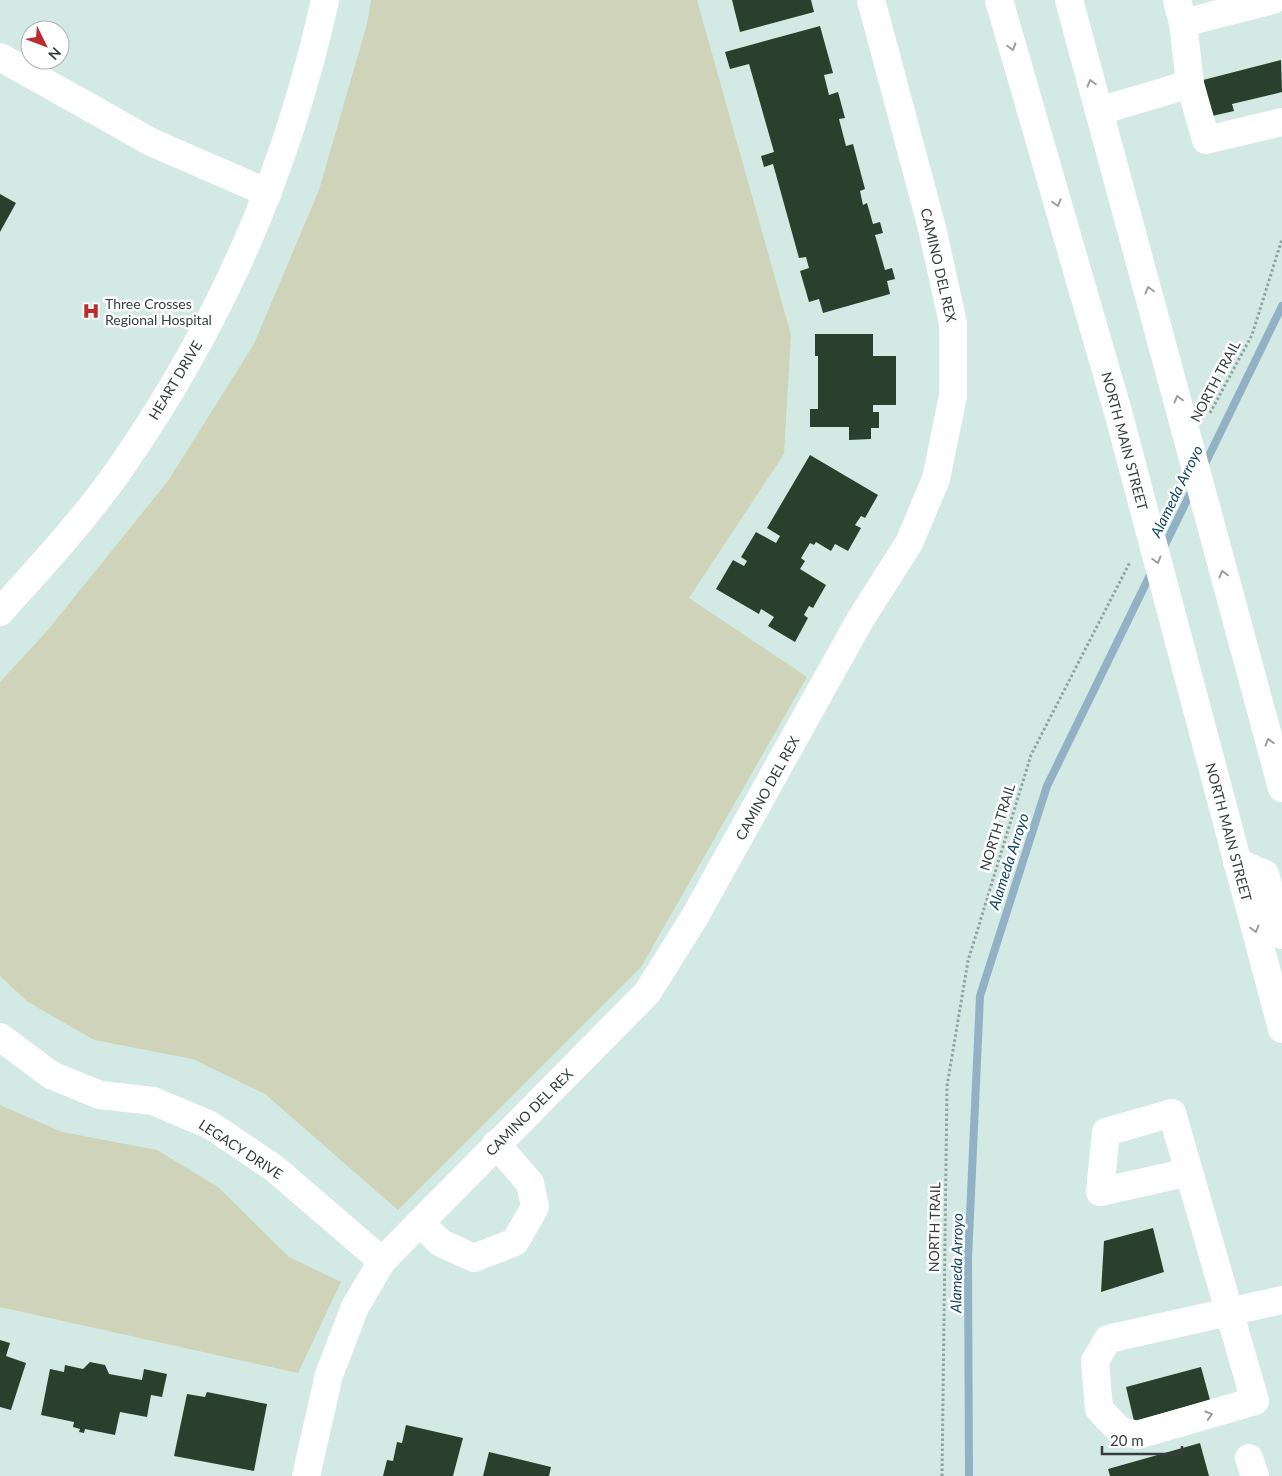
<svg xmlns="http://www.w3.org/2000/svg" width="1282" height="1476" font-family="Lato,sans-serif">
<style>
.green{fill:#ced3b9}
.lines{fill:none;stroke-linecap:round;stroke-linejoin:round}
.stream{stroke:#93b1c4;stroke-width:8}
.building{fill:#2b402c}
.path{stroke:#92a39e;stroke-width:3;stroke-dasharray:2.5 2.5;stroke-linecap:butt}
.minor{stroke:#fff;stroke-width:28}
.major{stroke:#fff;stroke-width:28}
.oneway{stroke:#9a9e9e}
.labels{text-anchor:middle;dominant-baseline:central;stroke-width:5;stroke-linejoin:round;paint-order:stroke}
.street-label{font-size:14px;fill:#353e3c;stroke:#fff}
.poi-label{font-size:14px;fill:#353e3c;stroke:#fff;text-anchor:start}
.water-label{font-size:15px;font-style:italic;fill:#0f4663;stroke:#fff}
</style>
<rect width="100%" height="100%" fill="#d3eae4"/>
<g class="green">
<path d="M371 0H697L791 335 784 454 689 598 807 677 641 967 398 1210 265 1094 193 1059 94 1040 28 1002 0 976V682L47 631 168 481 254 344 319 190 367 24Z"/>
<path d="M0 1105 62 1132 157 1150 218 1187 289 1257 341 1282 298 1373 0 1307Z"/>
</g>
<g class="lines">
<g class="stream">
<path d="M1204 466 1282 306"/>
<path d="M1163 549 1193 488"/>
<path d="M969 1476 968 1259 980 996 1047 786 1152 571"/>
</g>
</g>
<g class="building">
<path d="M732 0H811L814 12 740 32Z"/>
<path d="M820 26 833 73 824 75 829 95 838 92 845 118 839 119 846 146 853 144 865 189 860 191 863 205 867 203 873 224 880 222 883 233 875 235 885 270 892 268 895 279 887 281 890 294 823 313 819 299 809 302 800 271 809 268 806 257 799 258 773 164 764 167 761 156 774 152 749 64 730 69 725 52Z"/>
<path d="M1281 60 1282 92 1232 104 1234 111 1212 116 1203 80Z"/>
<path d="M0 194 16 203 0 232Z"/>
<path d="M815 334H873V356H896V405H873V412H879V428H871V439L849 440V427H810V409H818V356H815Z"/>
<path d="M810 455 878 495 865 518 861 516 855 525 861 528 848 551 835 544 831 551 816 542 814 545 810 543 801 558 805 561 800 569 826 585 813 608 809 606 804 615 808 618 795 642 768 626 774 617 761 609 759 614 716 589 733 560 744 566 747 561 741 557 756 532 776 543 780 536 767 528Z"/>
<path d="M1153 1228 1164 1272 1101 1292 1104 1241Z"/>
<path d="M0 1340 10 1343 6 1356 26 1363 11 1410 0 1407Z"/>
<path d="M90 1362 105 1365 109 1374 142 1380 144 1369 167 1374 162 1397 151 1395 147 1417 120 1412 115 1435 85 1429 84 1433 79 1432 80 1429 73 1427 74 1422 41 1415 50 1369 64 1372 65 1365 83 1369Z"/>
<path d="M1201 1367 1210 1400 1134 1421 1126 1387Z"/>
<path d="M207 1392 267 1404 254 1471 174 1456 187 1394 205 1397Z"/>
<path d="M406 1425 463 1438 453 1476H383L387 1460 393 1461 397 1442 402 1443Z"/>
<path d="M1200 1443 1209 1476H1110L1108 1469Z"/>
<path d="M489 1452 551 1467 549 1476H483Z"/>
</g>
<g class="lines">
<g class="path">
<path d="M1210 413 1252 335 1282 239"/>
<path d="M942 1476 947 1086 968 961 1031 755 1130 562"/>
</g>
<g class="minor">
<path d="M1177 0 1183 23 1273 0"/>
<path d="M1183 23 1190 84 1206 140 1282 122"/>
<path d="M0 57 151 142 268 193"/>
<path d="M1099 111 1190 84"/>
<path d="M0 612C41 566 84 520 119 470 220 325 287 173 325 0"/>
<path d="M0 1037 51 1075 100 1095 153 1101 210 1125 274 1168 382 1261"/>
<path d="M1189 1172 1100 1192 1106 1132 1172 1113C1200 1209 1227 1305 1255 1401L1138 1435 1120 1431 1099 1409 1095 1361 1108 1339 1282 1300"/>
<path d="M420 1223 441 1243 474 1258 515 1242 535 1207 530 1183 496 1144"/>
<path d="M1249 1458 1255 1476"/>
<path d="M306 1476 329 1375 355 1307 382 1261 647 993 694 918 860 620 909 543 936 479 953 396V323L932 228 871 0"/>
</g>
<g class="major">
<path d="M999 0 1118 412 1282 1029"/>
<path d="M1069 0 1282 788"/>
<path d="M1237 862 1265 874 1282 935"/>
</g>
</g>
<defs><path id="oneway-chevron" d="M-2-3.5L2.5 0L-2 3.5" fill="none" stroke-width="1.6" stroke-linecap="round" stroke-linejoin="round" transform="scale(1.25)"/></defs>
<g class="oneway">
<use href="#oneway-chevron" transform="translate(1012 47) rotate(74)"/>
<use href="#oneway-chevron" transform="translate(1091 83) rotate(-106)"/>
<use href="#oneway-chevron" transform="translate(1057 203) rotate(74)"/>
<use href="#oneway-chevron" transform="translate(1149 290) rotate(-105)"/>
<use href="#oneway-chevron" transform="translate(1178 399) rotate(-105)"/>
<use href="#oneway-chevron" transform="translate(1157 560) rotate(75)"/>
<use href="#oneway-chevron" transform="translate(1223 574) rotate(-105)"/>
<use href="#oneway-chevron" transform="translate(1269 742) rotate(-106)"/>
<use href="#oneway-chevron" transform="translate(1255 929) rotate(75)"/>
<use href="#oneway-chevron" transform="translate(1209 1415) rotate(-16)"/>
</g>
<defs>
<g id="hospital-bare" transform="scale(1.35)"><path d="M-5-5h3v3.5h4V-5h3V5h-3V1.5h-4V5h-3Z" fill="#bc2c2e" stroke="#fff" stroke-width="2.5" paint-order="stroke"/></g>
</defs>
<g fill-rule="evenodd">
<use href="#hospital-bare" x="91" y="311"/>
</g>
<g class="labels">
<g class="street-label">
<text transform="translate(939 265) rotate(77)">CAMINO DEL REX</text>
<text transform="translate(175 380) rotate(-59)">HEART DRIVE</text>
<text transform="translate(1215 381) rotate(-62)">NORTH TRAIL</text>
<text transform="translate(1125 441) rotate(75)">NORTH MAIN STREET</text>
<text transform="translate(767 788) rotate(-61)">CAMINO DEL REX</text>
<text transform="translate(997 827) rotate(-73)">NORTH TRAIL</text>
<text transform="translate(1229 832) rotate(75)">NORTH MAIN STREET</text>
<text transform="translate(529 1112) rotate(-45)">CAMINO DEL REX</text>
<text transform="translate(241 1149) rotate(33)">LEGACY DRIVE</text>
<text transform="translate(934 1227) rotate(-89)">NORTH TRAIL</text>
</g>
<g class="poi-label">
<text x="105" y="303">Three Crosses<tspan x="105" dy="16">Regional Hospital</tspan></text>
</g>
<g class="water-label">
<text transform="translate(1176 491) rotate(-64)">Alameda Arroyo</text>
<text transform="translate(1008 861) rotate(-72)">Alameda Arroyo</text>
<text transform="translate(956 1263) rotate(-89)">Alameda Arroyo</text>
</g>
</g>
<g transform="translate(45 45) rotate(132)"><circle r="24" fill="#ffffff" stroke="#aeb2b1"/>
<path d="M0-4L9 19L0 12L-9 19Z" fill="#bc2c2e"/>
<text y="-8" font-size="14" font-weight="bold" text-anchor="middle" fill="#353e3c">N</text>
</g>
<path d="M1102 1446v8h80v-8" fill="none" stroke="#353e3c" stroke-width="2.5"/>
<text x="1110" y="1446" font-size="15" fill="#353e3c" stroke="#ffffff" stroke-width="4" paint-order="stroke">20 m</text>
</svg>
